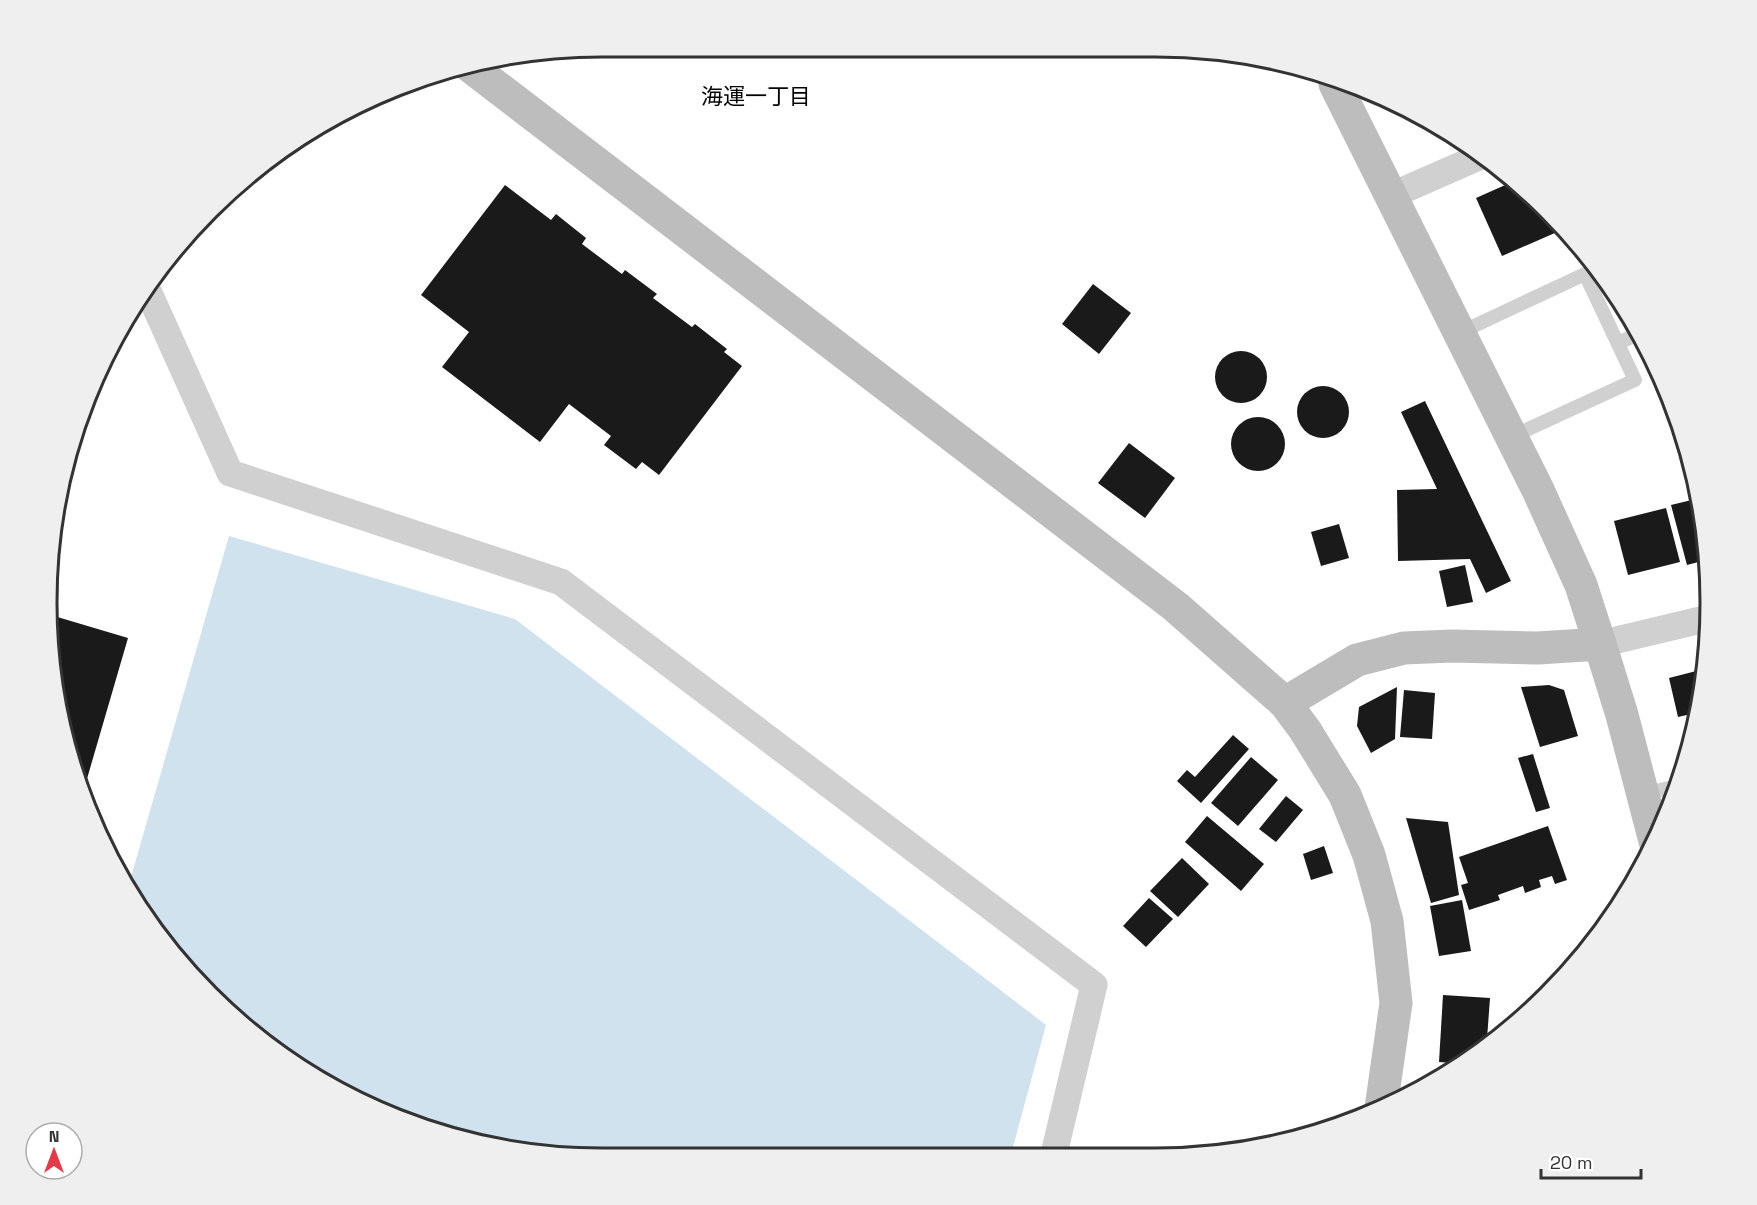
<svg xmlns="http://www.w3.org/2000/svg" width="1757" height="1205" font-family="'Space Grotesk','Noto Sans JP',sans-serif">
<style>
.water{fill:#cfe2ee}
.building{fill:#1a1a1a}
.lines{fill:none;stroke-linecap:round;stroke-linejoin:round}
.lane{stroke:#d0d0d0;stroke-width:14}
.street{stroke:#d0d0d0;stroke-width:27}
.secondary{stroke:#bdbdbd;stroke-width:33}
.labels{text-anchor:middle;dominant-baseline:central;stroke-width:6;stroke-linejoin:round;paint-order:stroke}
.neighbourhood-label{font-size:22px;fill:#000;stroke:#fff}
.rim{fill:none;stroke:#333;stroke-width:3}
</style>
<rect width="100%" height="100%" fill="#fff"/>
<path class="water" d="M229 536 515 619 1046 1025 1010 1158H602L494 1148 389 1116 293 1065 209 995 129 884Z"/>
<g class="building">
<path d="M1512 182 1548 210 1564 229 1502 256 1476 198Z"/>
<path d="M505 185 551 220 556 214 586 238 582 244 622 274 625 270 657 294 653 298 692 327 695 324 727 349 724 352 742 366 659 475 642 462 636 469 604 445 611 436 569 404 540 442 442 367 469 332 421 295Z"/>
<path d="M1093 284 1131 313 1099 354 1062 324Z"/>
<circle cx="1241" cy="377" r="26"/>
<circle cx="1323" cy="412" r="26"/>
<path d="M1425 401 1511 581 1486 593 1470 559 1398 561 1397 490 1437 489 1401 412Z"/>
<circle cx="1258" cy="444" r="27"/>
<path d="M1129 443 1175 478 1145 518 1098 483Z"/>
<path d="M1700 498 1706 560 1687 565 1671 505Z"/>
<path d="M1666 508 1680 562 1628 575 1614 521Z"/>
<path d="M1339 524 1349 558 1321 566 1311 532Z"/>
<path d="M1465 565 1473 602 1447 607 1439 571Z"/>
<path d="M54 616 128 638 84 789 57 711Z"/>
<path d="M1704 669 1700 712 1678 717 1669 678Z"/>
<path d="M1549 685 1564 690 1578 736 1540 747 1521 687Z"/>
<path d="M1397 687 1395 739 1371 753 1357 726 1359 707Z"/>
<path d="M1404 690 1435 693 1432 739 1400 737Z"/>
<path d="M1233 735 1249 749 1201 803 1177 781 1187 770 1195 777Z"/>
<path d="M1533 754 1550 808 1536 812 1518 758Z"/>
<path d="M1251 757 1278 780 1238 826 1211 803Z"/>
<path d="M1286 796 1303 810 1276 842 1259 829Z"/>
<path d="M1207 816 1264 864 1241 891 1185 842Z"/>
<path d="M1406 818 1448 822 1459 895 1431 903Z"/>
<path d="M1548 826 1567 880 1555 884 1552 876 1539 880 1541 887 1525 893 1523 886 1498 895 1500 900 1469 910 1461 885 1468 883 1459 857Z"/>
<path d="M1324 846 1333 873 1311 880 1303 854Z"/>
<path d="M1182 858 1209 884 1178 917 1150 891Z"/>
<path d="M1149 898 1173 919 1146 947 1123 926Z"/>
<path d="M1462 900 1471 951 1439 956 1430 906Z"/>
<path d="M1443 995 1490 998 1487 1039 1453 1063 1439 1062Z"/>
</g>
<g class="lines">
<g class="lane">
<path d="M1459 333 1585 274 1635 380 1511 437"/>
<path d="M1618 343 1638 334"/>
<path d="M1643 794 1677 786"/>
</g>
<g class="street">
<path d="M1390 196 1479 157"/>
<path d="M149 293 230 473 561 582 1094 985 1053 1158"/>
<path d="M1600 644 1709 618"/>
</g>
<g class="secondary">
<path d="M467 64 1176 607 1285 703 1357 660 1404 648 1452 646 1538 648 1600 644 1622 715 1655 841"/>
<path d="M1335 84 1538 490 1581 585 1600 644"/>
<path d="M1285 703 1305 730 1345 795 1369 855 1387 921 1396 1003 1381 1108"/>
</g>
</g>
<g class="labels">
<g class="neighbourhood-label">
<text x="756" y="96">海運一丁目</text>
</g>
</g>
<path d="M0 0H1757V1205H0ZM602 57H1155A545 545 0 0 1 1700 602V603A545 545 0 0 1 1155 1148H602A545 545 0 0 1 57 603V602A545 545 0 0 1 602 57Z" fill="#efefef" fill-rule="evenodd"/>
<path class="rim" d="M602 57H1155A545 545 0 0 1 1700 602V603A545 545 0 0 1 1155 1148H602A545 545 0 0 1 57 603V602A545 545 0 0 1 602 57Z"/>
<g transform="translate(54 1151)"><circle r="28" fill="#ffffff" stroke="#adadad" stroke-width="1.5"/>
<path d="M0-4.5L10 22L0 15L-10 22Z" fill="#e63946"/>
<text y="-9" font-size="16" font-weight="bold" text-anchor="middle" fill="#333333">N</text>
</g>
<path d="M1541 1169v9h100v-9" fill="none" stroke="#333333" stroke-width="3"/>
<text x="1550" y="1169" font-size="18" fill="#333333" stroke="#ffffff" stroke-width="4.5" paint-order="stroke">20 m</text>
</svg>
